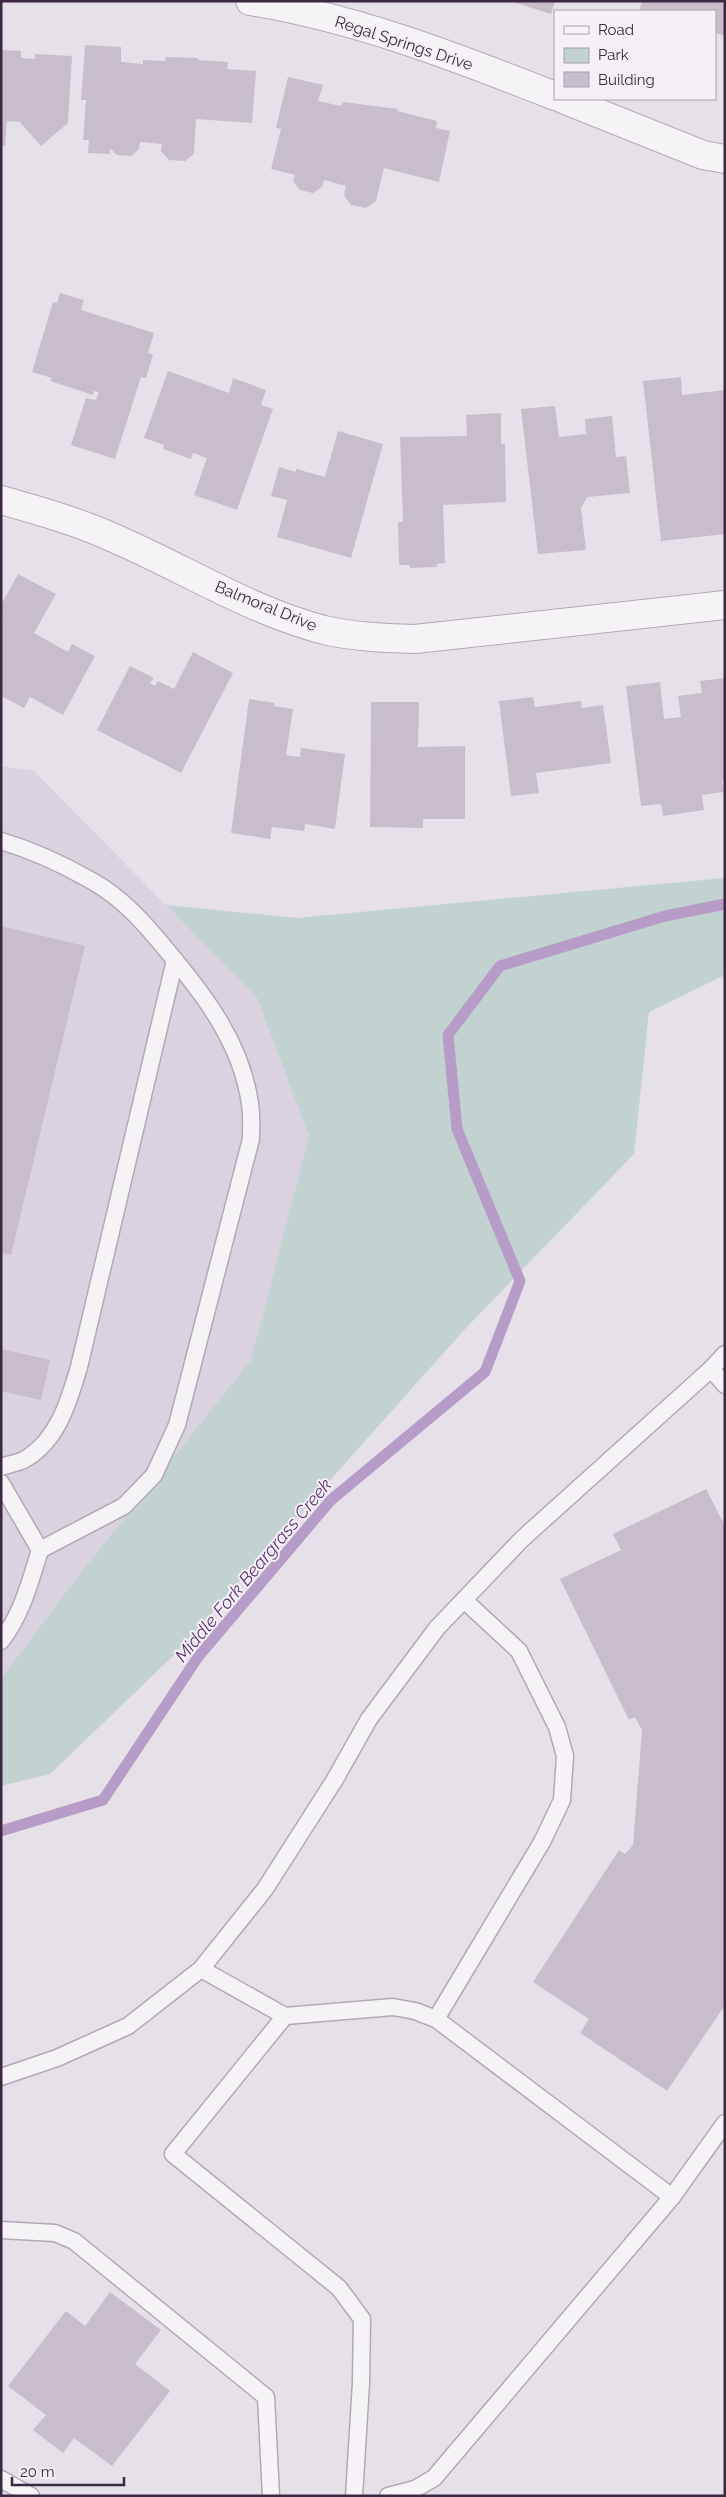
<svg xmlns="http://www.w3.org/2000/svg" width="726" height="2497" font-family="Raleway,sans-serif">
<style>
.built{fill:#dad2de}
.green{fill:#c1d2d0}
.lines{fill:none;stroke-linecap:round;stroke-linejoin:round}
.stream{stroke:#b79cc8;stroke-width:11}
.building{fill:#c8becb}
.lane-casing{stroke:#b2a9b6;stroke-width:19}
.street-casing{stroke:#b2a9b6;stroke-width:30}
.lane{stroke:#f6f3f7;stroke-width:16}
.street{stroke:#f6f3f7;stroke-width:28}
.labels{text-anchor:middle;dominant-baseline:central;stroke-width:4;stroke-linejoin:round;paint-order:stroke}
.street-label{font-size:16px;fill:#3a2940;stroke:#f4f0f6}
.water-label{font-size:18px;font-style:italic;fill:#5d3473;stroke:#f4f0f6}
</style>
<rect width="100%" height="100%" fill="#e6e0e9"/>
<path class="built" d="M1 766 34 771 257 998 309 1136 251 1360 78 1576 1 1679Z"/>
<path class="green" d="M725 878V975L649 1012 634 1154 465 1329 173 1656 50 1774 1 1786V1679L78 1576 251 1360 309 1136 257 998 166 905 297 918Z"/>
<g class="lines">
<path class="stream" d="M1 1831 103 1800 198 1657 331 1500 485 1372 520 1281 457 1129 448 1035 500 966 665 916 725 904"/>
</g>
<g class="building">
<path d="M510 1H555L551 14Z"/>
<path d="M642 1H725V36L715 33V11H639Z"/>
<path d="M85 45 121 47V62L143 64V60L165 61 166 57 198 58V60L228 62 227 69 256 71 252 123 196 119 194 154 185 161 169 160 161 151 162 144 140 142 139 149 131 156 117 155 110 148V154L88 153 89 140H83L86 100H81Z"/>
<path d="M1 50 21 51V58L35 59V54L72 56 68 123 41 146 20 122 7 121 5 146H1Z"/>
<path d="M288 77 323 85 318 101 341 106 343 102 398 109 397 111 437 121 436 128 450 131 439 182 384 168 376 201 366 208 351 205 344 195 346 186 324 180 322 187 313 193 300 190 293 181 295 175 271 169 281 129 276 128Z"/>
<path d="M60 293 84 300 81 310 154 333 148 353 153 355 146 378 141 377 115 459 71 445 86 398 96 400 99 392 94 391 93 395 50 381 52 378 32 372 53 302 57 303Z"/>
<path d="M168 371 229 393 233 378 266 390 261 405 273 409 237 510 194 495 207 458 193 453 191 459 163 449 164 445 144 438Z"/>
<path d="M681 377 682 395 725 390V534L661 541 643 381Z"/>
<path d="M555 406 559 437 586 434 585 419 612 416 616 457 626 456 630 493 587 497 581 508 586 550 538 554 521 409Z"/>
<path d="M501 413V444H505L506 502 443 505 445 563 437 564V567L410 568 409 565H399L398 522H403L400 437 467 436 466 415Z"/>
<path d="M338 431 383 444 351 558 277 537 287 500 271 496 279 467 296 472V469L325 477Z"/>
<path d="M18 574 56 594 34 633 68 652 72 644 95 656 63 715 30 697 24 708 1 696V622L3 618 1 617V605Z"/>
<path d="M193 652 233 673 181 773 97 730 130 666 154 678 150 683 155 686 158 681 174 689Z"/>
<path d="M725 678V780L722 781 724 792 702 795 704 810 663 816 661 804 641 806 626 686 660 682 664 719 681 717 678 696 702 693 700 681Z"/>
<path d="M533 697 535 707 581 701 582 708 603 705 611 763 536 773 539 793 511 796 499 701Z"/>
<path d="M249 699 274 703V706L293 709 286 755 300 757 301 748 345 754 335 829 305 824 304 831 272 827 270 839 231 833Z"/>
<path d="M371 702H419L418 747 465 746V819H423V828L370 827Z"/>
<path d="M1 926 85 946 11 1255 1 1253Z"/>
<path d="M1 1349 50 1360 41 1400 1 1391Z"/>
<path d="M706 1489 725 1526V2005L667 2091 580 2033 589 2019 533 1982 619 1850 625 1854 633 1845 642 1730 635 1717 629 1720 560 1579 621 1550 613 1534Z"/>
<path d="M110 2292 161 2330 135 2364 170 2391 112 2466 74 2438 63 2453 33 2430 46 2415 8 2386 66 2311 85 2326Z"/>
</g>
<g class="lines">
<g class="lane-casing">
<g id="lane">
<path d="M1 841C31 850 64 865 92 881 123 898 147 926 169 953 206 997 242 1045 250 1104 252 1115 251 1127 251 1139L177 1425 154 1475 124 1506 40 1550C30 1582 22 1614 1 1641"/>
<path d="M711 1369 725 1385"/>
<path d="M1 1467C9 1464 20 1463 27 1458 59 1438 69 1400 79 1367L175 960"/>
<path d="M1 1483 40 1550"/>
<path d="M201 1969 285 2016 173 2154 339 2288 362 2319 361 2383 354 2496"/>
<path d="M285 2016 393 2007 415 2011 436 2019 672 2197"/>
<path d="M436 2019 542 1842 562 1800 565 1756 557 1727 519 1651 464 1600"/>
<path d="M1 2077 57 2058 128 2026 201 1969 265 1889 334 1781 369 1719 437 1628 522 1539 711 1369 725 1354"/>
<path d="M1 2230 55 2233 74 2241 266 2397 271 2496"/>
<path d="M1 2479 31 2496"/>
<path d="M388 2496 415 2489 434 2478 672 2197 725 2123"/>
</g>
</g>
<g class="street-casing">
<g id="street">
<path d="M250 1C355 18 456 57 555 96"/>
<path d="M563 99 703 155 725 159"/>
<path d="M1 500C40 511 79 522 116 539 185 569 251 611 324 630 354 637 384 638 415 639L725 605"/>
</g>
</g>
<use href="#lane" class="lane"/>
<use href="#street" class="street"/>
</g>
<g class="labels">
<g class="street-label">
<text transform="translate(404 43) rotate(18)">Regal Springs Drive</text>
<text transform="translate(266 606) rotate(22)">Balmoral Drive</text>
</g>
<g class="water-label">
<text transform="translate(253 1570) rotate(-50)">Middle Fork Beargrass Creek</text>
</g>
</g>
<rect width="726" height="2497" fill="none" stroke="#3a2940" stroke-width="5"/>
<rect x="554" y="10" width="162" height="90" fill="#f4f0f6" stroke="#aaa0ad"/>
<rect x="564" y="26" width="25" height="8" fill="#f6f3f7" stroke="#aaa0ad"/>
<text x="598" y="35" font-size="15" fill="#3a2940">Road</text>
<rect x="564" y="48" width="25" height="15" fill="#c1d2d0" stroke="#aaa0ad"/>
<text x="598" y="60" font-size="15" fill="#3a2940">Park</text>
<rect x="564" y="72" width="25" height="15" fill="#c8becb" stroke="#aaa0ad"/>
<text x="598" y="85" font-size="15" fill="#3a2940">Building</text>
<path d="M12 2477v8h112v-8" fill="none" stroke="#3a2940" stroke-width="2.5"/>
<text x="20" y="2477" font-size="15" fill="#3a2940" stroke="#f4f0f6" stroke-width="4" paint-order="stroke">20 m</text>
</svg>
